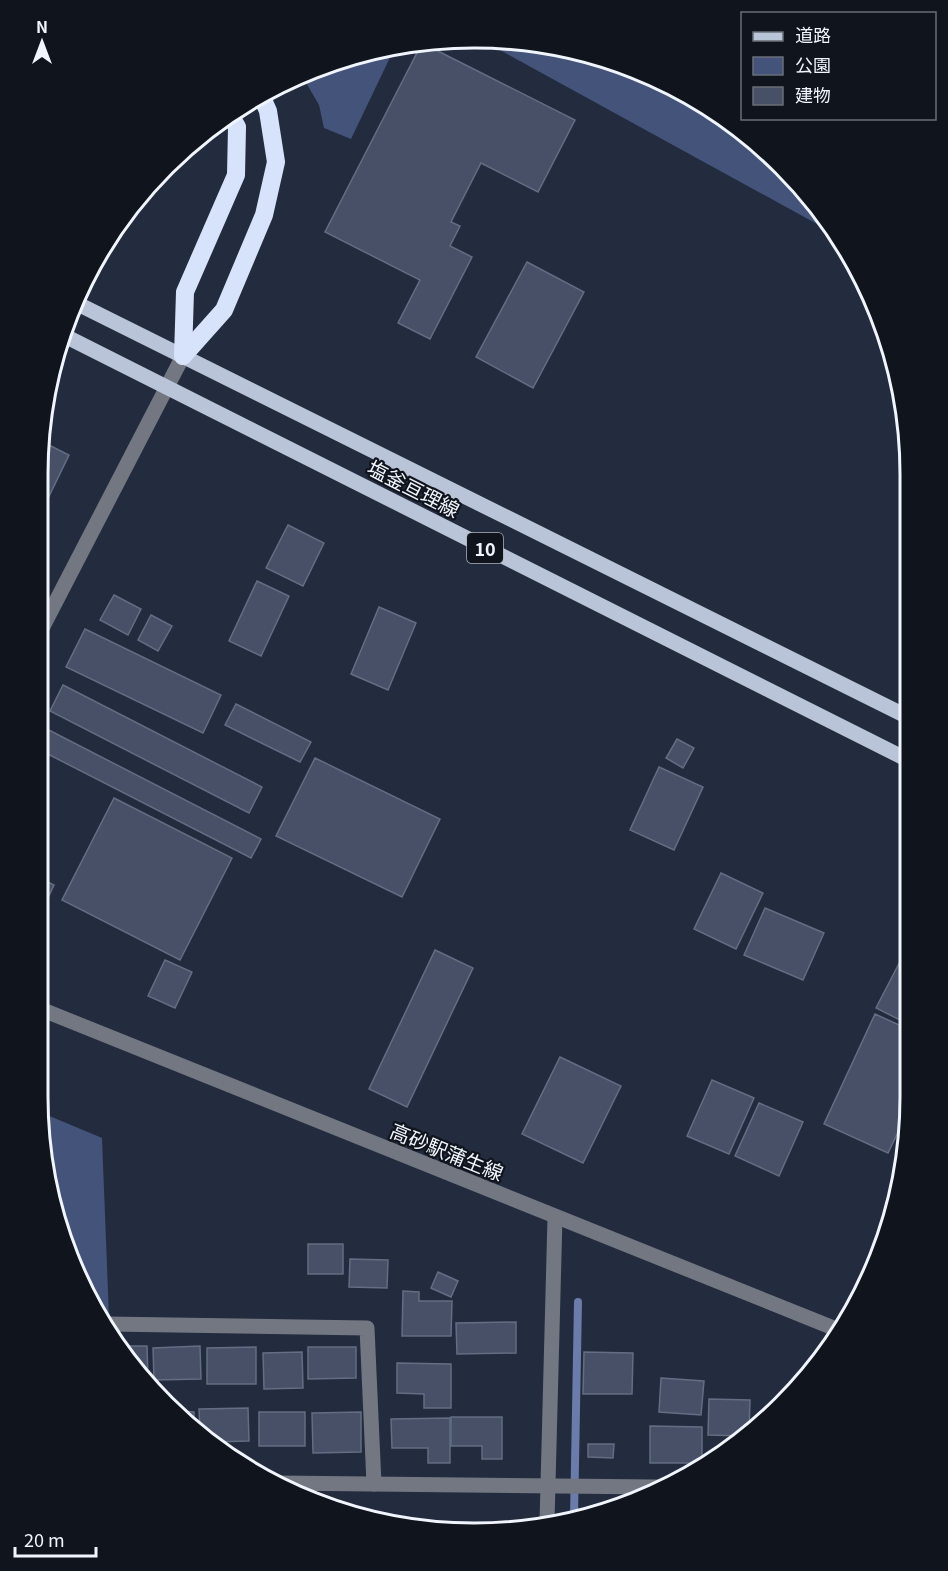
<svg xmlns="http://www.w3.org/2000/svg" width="948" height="1571" font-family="Georgia,'Noto Sans JP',serif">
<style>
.green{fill:#43537a}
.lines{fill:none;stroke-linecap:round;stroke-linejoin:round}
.stream{stroke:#6b7caa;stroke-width:8}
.building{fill:#475066;stroke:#636d83;stroke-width:1.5}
.minor{stroke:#737782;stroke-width:15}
.major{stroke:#bac4d9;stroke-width:15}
.highway{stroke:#d7e2fb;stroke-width:18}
.labels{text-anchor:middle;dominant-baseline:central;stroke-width:4.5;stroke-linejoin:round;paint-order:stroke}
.shield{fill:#10141d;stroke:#aeb2ba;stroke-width:1.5}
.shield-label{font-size:18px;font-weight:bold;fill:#f1f5fd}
.street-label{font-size:20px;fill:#f1f5fd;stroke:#10141d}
.rim{fill:none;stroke:#f1f5fd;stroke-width:3}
</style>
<rect width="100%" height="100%" fill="#232b3e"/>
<g class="green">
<path d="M478 38 559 46 641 71 717 111 802 186 837 235Z"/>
<path d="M396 45 351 139 324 128 319 105 301 74 307 71 389 46Z"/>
<path d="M40 1112 102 1138 109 1317H103L61 1237Z"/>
</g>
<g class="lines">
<path class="stream" d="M574 1517 578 1302"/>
</g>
<g class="building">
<path d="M422 43 575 120 538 192 481 163 451 222 460 226 450 246 472 257 430 339 398 323 420 280 325 232Z"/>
<path d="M527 262 584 292 533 388 476 357Z"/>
<path d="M39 440 69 455 38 519V445Z"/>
<path d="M288 525 324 543 303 586 266 568Z"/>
<path d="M257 581 289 596 261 656 229 641Z"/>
<path d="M114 595 141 609 128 635 100 620Z"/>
<path d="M379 607 416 623 388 690 351 674Z"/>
<path d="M151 615 172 626 158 651 138 640Z"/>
<path d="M85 629 221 695 203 733 66 667Z"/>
<path d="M63 685 262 787 249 813 50 711Z"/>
<path d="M236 704 311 742 300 762 225 725Z"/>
<path d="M41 726 261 839 251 858 38 749V731Z"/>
<path d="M677 739 694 748 683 768 666 758Z"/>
<path d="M315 758 440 819 402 897 276 836Z"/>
<path d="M659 767 703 787 674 850 630 830Z"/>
<path d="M114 798 232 858 180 960 62 900Z"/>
<path d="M721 873 763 893 736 949 694 929Z"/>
<path d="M38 877 54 885 38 919Z"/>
<path d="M765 908 824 933 803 980 744 955Z"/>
<path d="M435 950 473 968 407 1107 369 1089Z"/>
<path d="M906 950 910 952V1025L876 1008Z"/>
<path d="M165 960 192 972 175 1008 148 996Z"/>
<path d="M875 1014 910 1030V1107L888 1153 824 1124Z"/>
<path d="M560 1057 621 1086 583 1163 522 1134Z"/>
<path d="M712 1080 754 1098 729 1154 687 1136Z"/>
<path d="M759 1103 803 1122 779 1176 735 1156Z"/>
<rect x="308" y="1244" width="35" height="30"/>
<path d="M350 1259 388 1260 387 1288 349 1287Z"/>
<path d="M438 1272 458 1281 451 1297 431 1288Z"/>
<path d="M403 1291 419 1292V1301H452L451 1336H402Z"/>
<path d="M516 1322V1353L457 1354 456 1323Z"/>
<path d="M119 1346H147L148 1381 127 1362Z"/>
<path d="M200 1346 201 1379 154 1380 153 1348Z"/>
<path d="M256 1347V1384H207V1348Z"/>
<path d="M308 1347H356V1378L308 1379Z"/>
<path d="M302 1352 303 1388 264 1389 263 1353Z"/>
<path d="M584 1352 633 1353 632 1394H583Z"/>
<path d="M397 1363 451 1364V1408H424V1394L397 1393Z"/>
<path d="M661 1378 704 1381 701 1415 659 1412Z"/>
<path d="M709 1399 750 1400 749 1433 746 1436 708 1435Z"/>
<path d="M248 1408 249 1441 212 1442 200 1430 199 1409Z"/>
<path d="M180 1411 194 1412V1425Z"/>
<rect x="259" y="1412" width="46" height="34"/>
<path d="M361 1412V1452L313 1453 312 1413Z"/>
<path d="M451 1417H502V1459H482V1446H451Z"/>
<path d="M450 1418V1463H428V1448H392L391 1419Z"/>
<path d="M650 1426 702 1427V1463H650Z"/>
<path d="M588 1444H614L613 1458 588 1457Z"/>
<path d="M583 1510H616L583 1516Z"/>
</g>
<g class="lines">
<g class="minor">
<path d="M38 636 183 356"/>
<path d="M38 1008 841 1331"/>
<path d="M107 1324 367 1328 374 1484"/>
<path d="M278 1483 657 1487"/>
<path d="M547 1522 555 1217"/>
</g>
<g class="major">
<path d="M76 303 910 718"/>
<path d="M61 334 910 761"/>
</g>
<g class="highway">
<path d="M183 356 224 310 264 215 276 162 268 111 261 95"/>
<path d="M183 356 185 292 236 175 237 127 229 113"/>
</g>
</g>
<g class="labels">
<rect class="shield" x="467" y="533" width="36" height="30" rx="4.5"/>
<g class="shield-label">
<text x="485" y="548">10</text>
</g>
<g class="street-label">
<text transform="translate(414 488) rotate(27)">塩釜亘理線</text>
<text transform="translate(447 1151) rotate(22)">高砂駅蒲生線</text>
</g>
</g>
<path d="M0 0H948V1571H0ZM474 48H474A426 426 0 0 1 900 474V1097A426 426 0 0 1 474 1523H474A426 426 0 0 1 48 1097V474A426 426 0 0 1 474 48Z" fill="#10141d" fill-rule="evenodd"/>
<path class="rim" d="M474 48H474A426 426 0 0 1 900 474V1097A426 426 0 0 1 474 1523H474A426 426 0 0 1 48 1097V474A426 426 0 0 1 474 48Z"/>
<rect x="741" y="12" width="195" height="108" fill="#10141d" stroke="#6a6e77" stroke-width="1.5"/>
<rect x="753" y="32" width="30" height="9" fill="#bac4d9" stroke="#6a6e77" stroke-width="1.5"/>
<text x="795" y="42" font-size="18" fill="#f1f5fd">道路</text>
<rect x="753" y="57" width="30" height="18" fill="#43537a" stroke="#6a6e77" stroke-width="1.5"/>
<text x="795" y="72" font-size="18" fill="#f1f5fd">公園</text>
<rect x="753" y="87" width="30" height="18" fill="#475066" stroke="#6a6e77" stroke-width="1.5"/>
<text x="795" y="102" font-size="18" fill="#f1f5fd">建物</text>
<g transform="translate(42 42)" stroke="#10141d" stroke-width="4.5" paint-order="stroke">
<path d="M0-4.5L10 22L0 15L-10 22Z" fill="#f1f5fd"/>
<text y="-9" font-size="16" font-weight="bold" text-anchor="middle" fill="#f1f5fd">N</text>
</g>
<path d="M15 1547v9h81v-9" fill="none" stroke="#f1f5fd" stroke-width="3"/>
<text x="24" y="1547" font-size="18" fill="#f1f5fd" stroke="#10141d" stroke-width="4.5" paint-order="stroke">20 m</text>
</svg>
